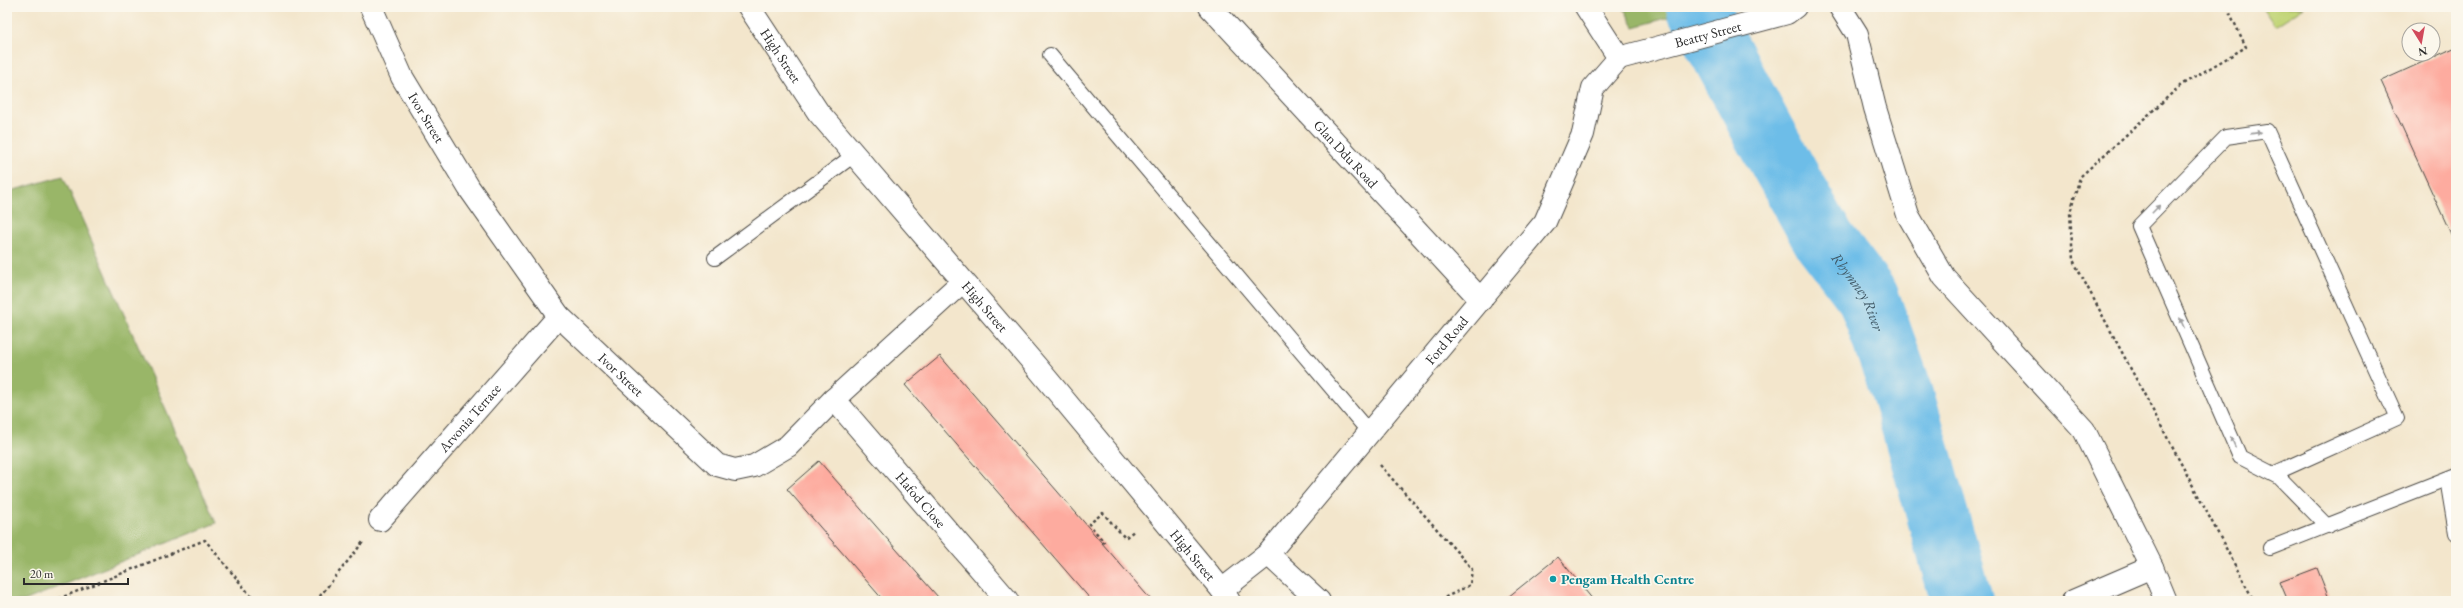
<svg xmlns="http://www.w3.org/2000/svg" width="2463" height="608" font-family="'EB Garamond',serif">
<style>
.green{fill:#c2d578;stroke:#768052}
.forest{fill:#99b668;stroke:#62704a}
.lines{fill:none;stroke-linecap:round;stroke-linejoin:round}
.river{stroke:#6dbde8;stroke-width:62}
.building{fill:#fdab9f}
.lane-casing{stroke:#494743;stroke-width:16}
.street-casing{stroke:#494743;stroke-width:24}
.secondary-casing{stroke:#494743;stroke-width:24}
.path{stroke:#494743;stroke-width:2.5;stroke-dasharray:3 3;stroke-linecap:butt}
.lane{stroke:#fff;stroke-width:14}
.street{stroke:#fff;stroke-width:22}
.secondary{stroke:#fff;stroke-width:22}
.oneway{fill:#a0a0a0}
.culture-dot{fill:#0f9aa8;stroke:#fbf7ec;stroke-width:1.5}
.labels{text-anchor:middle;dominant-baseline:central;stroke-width:3.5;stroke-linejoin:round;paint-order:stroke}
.street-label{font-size:14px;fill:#2b2b2b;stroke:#fbf7ec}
.culture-label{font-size:14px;font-weight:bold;fill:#0d838f;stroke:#fbf7ec;text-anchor:start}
.water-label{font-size:15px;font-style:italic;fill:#3f5764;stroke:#fbf7ec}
</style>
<rect width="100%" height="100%" fill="#fbf7ec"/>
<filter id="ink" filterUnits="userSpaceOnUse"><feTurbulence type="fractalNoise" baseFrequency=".025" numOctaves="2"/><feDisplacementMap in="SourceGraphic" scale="8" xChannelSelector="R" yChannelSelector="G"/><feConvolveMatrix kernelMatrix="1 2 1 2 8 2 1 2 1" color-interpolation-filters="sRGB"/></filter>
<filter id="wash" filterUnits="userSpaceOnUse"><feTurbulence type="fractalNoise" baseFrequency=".012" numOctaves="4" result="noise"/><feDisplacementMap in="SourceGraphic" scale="16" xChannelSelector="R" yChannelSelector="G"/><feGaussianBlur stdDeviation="0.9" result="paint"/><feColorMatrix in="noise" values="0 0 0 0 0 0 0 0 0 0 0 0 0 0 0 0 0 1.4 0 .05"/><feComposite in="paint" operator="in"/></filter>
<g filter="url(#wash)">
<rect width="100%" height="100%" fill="#f3e6cc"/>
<path class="green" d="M2262 7H2304L2275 26Z"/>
<g class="forest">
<path d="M1623 7H1707L1634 27Z"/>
<path d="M63 176 216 523 24 601H7V192Z"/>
</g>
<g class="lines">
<path class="river" id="s1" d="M1697 7 1763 131 1823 238 1868 297 1903 395 1962 601"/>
</g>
<g id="blocks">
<g class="building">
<path d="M2456 47V245L2381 81Z"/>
<path d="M940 356 1064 499 1152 601H1092L905 385Z"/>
<path d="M819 461 938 597 933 601H884L787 489Z"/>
<path d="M1558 557 1594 601H1503Z"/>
<path d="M2317 568 2330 601H2288L2280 582Z"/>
</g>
</g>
</g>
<g filter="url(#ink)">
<use href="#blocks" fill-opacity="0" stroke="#494743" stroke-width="1"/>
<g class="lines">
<g class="lane-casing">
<g id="lane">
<path d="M1050 55 1368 431"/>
<path d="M715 258 854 155"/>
<path d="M2273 474 2397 418 2267 131 2226 137 2139 226 2240 457 2279 477 2327 526"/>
<path d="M2447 479 2456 533"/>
<path d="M2270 548 2456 475"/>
</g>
</g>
<g class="street-casing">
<g id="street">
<path id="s2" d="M371 7 402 77 469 188 559 316 717 465 735 470 754 466 788 446 834 399 962 282"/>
<path id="s3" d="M1210 7 1481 300"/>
<path d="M1586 7 1619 58"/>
<path d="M1840 7 1857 34 1875 108 1908 215 1944 277 2084 430 2152 567 2166 601"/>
<path id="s4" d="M1619 58 1787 13 1795 7"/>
<path id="s5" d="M834 399 1007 600"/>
<path id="s6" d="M380 520 559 316"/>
<path d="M1268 554 1319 601"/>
<path id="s7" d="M1222 590 1268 554 1545 222 1583 134 1593 88 1619 58"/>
<path d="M2073 601 2152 567"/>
</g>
</g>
<g class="secondary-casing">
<g id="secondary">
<path id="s8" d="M749 7 818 112 1036 366 1222 590 1229 601"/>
</g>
</g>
<g class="path">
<path d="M2227 7 2246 47 2181 85 2080 177 2070 213 2073 260 2254 601"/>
<path d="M1380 465 1472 569 1470 585 1442 599"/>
<path d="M1102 543 1104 542 1089 524 1103 513 1125 538 1135 530"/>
<path d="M53 601 205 540 255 601"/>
<path d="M316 601 363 542"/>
</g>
<use href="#lane" class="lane"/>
<use href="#street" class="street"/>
<use href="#secondary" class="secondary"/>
</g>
<defs><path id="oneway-solid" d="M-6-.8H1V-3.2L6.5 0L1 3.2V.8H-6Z"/></defs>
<g class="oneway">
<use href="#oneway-solid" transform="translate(2256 133) rotate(-8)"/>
<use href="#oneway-solid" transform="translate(2156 209) rotate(-46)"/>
<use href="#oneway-solid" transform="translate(2182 323) rotate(-114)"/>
<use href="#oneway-solid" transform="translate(2233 442) rotate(-114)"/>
</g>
</g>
<circle class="culture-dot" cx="1553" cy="579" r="4"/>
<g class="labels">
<g class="street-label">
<text stroke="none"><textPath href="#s4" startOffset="92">Beatty Street</textPath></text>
<text stroke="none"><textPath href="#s8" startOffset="58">High Street</textPath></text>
<text stroke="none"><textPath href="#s2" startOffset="124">Ivor Street</textPath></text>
<text stroke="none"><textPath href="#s3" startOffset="200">Glan Ddu Road</textPath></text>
<text stroke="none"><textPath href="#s8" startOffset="382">High Street</textPath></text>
<text stroke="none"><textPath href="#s7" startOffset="337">Ford Road</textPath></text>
<text stroke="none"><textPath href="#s2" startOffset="448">Ivor Street</textPath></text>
<text stroke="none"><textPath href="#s6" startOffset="136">Arvonia Terrace</textPath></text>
<text stroke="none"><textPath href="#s5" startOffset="133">Hafod Close</textPath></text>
<text stroke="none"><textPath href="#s8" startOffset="706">High Street</textPath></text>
</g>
<g class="culture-label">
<text x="1561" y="579">Pengam Health Centre</text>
</g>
<g class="water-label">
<text stroke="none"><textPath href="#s1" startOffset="328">Rhymney River</textPath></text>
</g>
</g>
<rect width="2463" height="608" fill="none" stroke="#fbf7ec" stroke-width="24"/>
<g transform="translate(2421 42) rotate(169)"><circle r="19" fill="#fbf7ec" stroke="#a8a59f"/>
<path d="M0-3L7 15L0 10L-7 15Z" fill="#d1495b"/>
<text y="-6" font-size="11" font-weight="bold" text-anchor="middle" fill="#2b2b2b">N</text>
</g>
<path d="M24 578v6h104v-6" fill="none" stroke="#2b2b2b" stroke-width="2"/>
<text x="30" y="578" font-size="12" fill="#2b2b2b" stroke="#fbf7ec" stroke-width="3" paint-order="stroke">20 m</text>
</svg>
